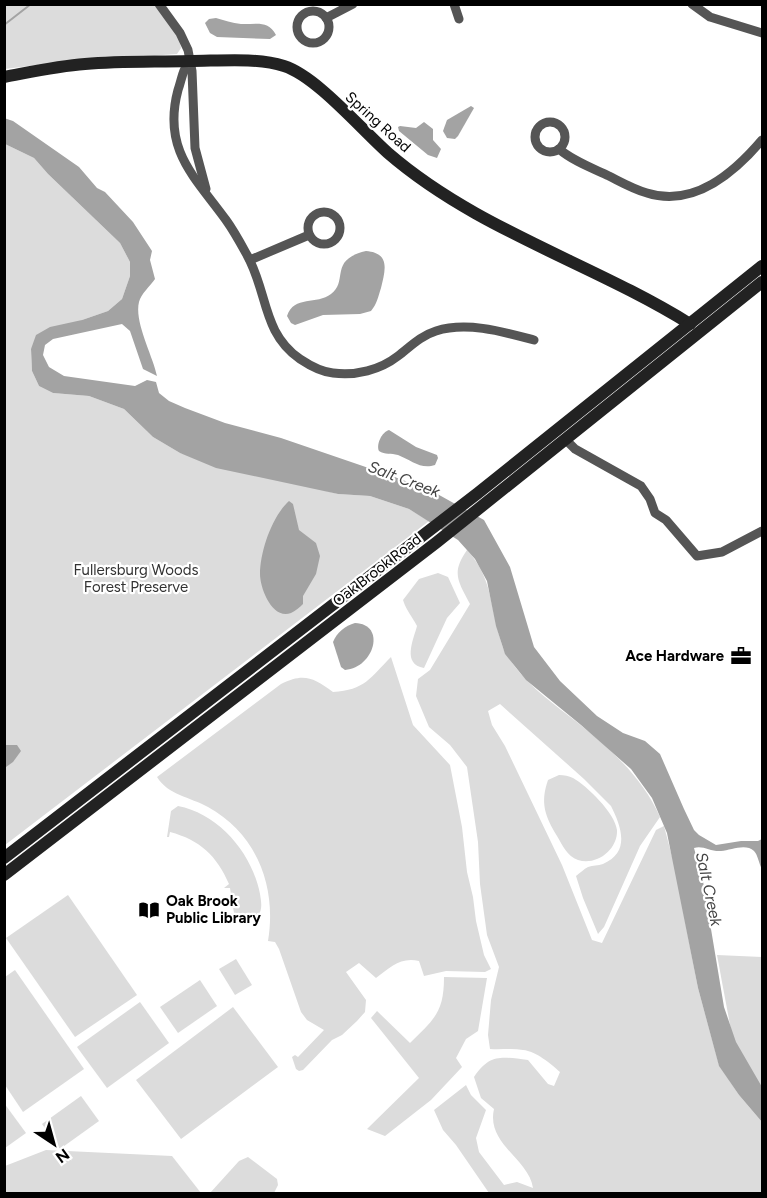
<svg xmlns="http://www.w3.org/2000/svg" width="767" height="1198" font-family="Figtree,sans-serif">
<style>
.green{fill:#dcdcdc}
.water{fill:#a3a3a3}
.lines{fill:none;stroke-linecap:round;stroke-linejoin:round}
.stream{stroke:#a3a3a3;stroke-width:2}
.street{stroke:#555;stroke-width:9}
.secondary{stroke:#222;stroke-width:12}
.labels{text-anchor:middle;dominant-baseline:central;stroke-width:4.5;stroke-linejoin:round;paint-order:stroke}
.street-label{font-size:15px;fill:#000;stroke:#fff}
.park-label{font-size:15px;fill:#333;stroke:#fff}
.poi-label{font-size:15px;font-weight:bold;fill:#000;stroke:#fff;text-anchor:end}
.water-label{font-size:16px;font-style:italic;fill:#444;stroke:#fff}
</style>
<rect width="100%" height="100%" fill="#fff"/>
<g class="green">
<path d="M5 5H154L179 36 181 48 177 54 61 62 5 69Z"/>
<path d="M5 144 34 158 48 174 120 243 130 262V276L122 299 108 311 82 320 31 349 32 371 39 386 53 393 89 396 124 409 153 437 180 453 338 494 370 496 409 509 429 521 5 845Z"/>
<path d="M467 550C492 577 490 605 500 638 502 644 503 650 507 655 522 680 546 698 569 716 605 744 641 774 660 817L640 846 604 927 598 934 583 898 576 876C580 873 584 869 588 867 593 865 598 866 603 864 631 852 621 826 611 806L584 779 500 704 488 711 492 725 505 746 562 865 592 940 602 943 656 830 664 826 674 864 698 988 719 1065 739 1095 762 1122V1193H489L456 1145 443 1130 434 1110 466 1085 471 1095 486 1110 476 1138 479 1152 504 1185 517 1182 533 1188C529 1159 486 1144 494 1109L481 1098 474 1077C490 1053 502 1057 528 1060L548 1084 554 1086 560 1072C551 1064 536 1051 523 1050 512 1048 501 1050 490 1049L488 1035 491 1000 499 967 487 935 480 884 478 842 467 767 450 745 429 727 416 696 418 679 430 670 470 604C458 581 451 573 467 550Z"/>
<path d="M438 573 448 577 460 603 447 618 424 668C402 664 413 641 417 626 412 616 407 612 403 600L419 579Z"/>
<path d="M391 657 413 725 450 765 462 827 467 872 473 897 476 921 484 955 491 969 485 972 446 971 424 976 419 961C400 957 391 967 376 978L359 963 346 972 366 1000 365 1012 357 1021 342 1035 332 1040 303 1070 299 1071 296 1069 292 1057 295 1055 298 1057 324 1030 307 1020 301 1012 279 949 275 942 268 941C277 887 257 834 208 807 190 797 168 795 157 777L281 684C303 673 313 677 333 692 365 690 370 678 391 657Z"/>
<path d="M559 775C564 775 569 776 573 778 587 786 615 813 617 830 618 850 596 866 578 860 567 856 563 846 557 836 545 816 540 803 548 780Z"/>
<path d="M178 806C219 814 252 853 260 894 261 901 263 909 258 916L252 918 228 916V914L234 913 230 888H224L229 884C217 856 200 840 170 832L169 837H167L171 811Z"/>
<path d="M68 895 137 995 75 1037 6 938Z"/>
<path d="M717 955 762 957V1091L733 1041Z"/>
<path d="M236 959 252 985 235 995 219 969Z"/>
<path d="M15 970 84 1069 23 1112 5 1085V977Z"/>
<path d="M444 977 487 978 478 1031 466 1039 456 1058 462 1067 431 1100 385 1136 367 1129 419 1078 371 1018 377 1011 410 1043C434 1019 444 1013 444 977Z"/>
<path d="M200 980 217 1006 178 1033 160 1007Z"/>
<path d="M140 1002 169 1043 107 1088 77 1047Z"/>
<path d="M233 1007 278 1067 181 1139 136 1080Z"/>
<path d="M81 1096 99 1121 60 1149 42 1124Z"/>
<path d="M4 1103 26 1133 5 1148H4Z"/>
<path d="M46 1150 172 1156 201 1193H5V1166Z"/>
<path d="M248 1157 277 1179 278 1185 274 1193H210L239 1161Z"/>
</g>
<g class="water">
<path d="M216 18C224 20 232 23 241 24 254 25 268 19 276 35L270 39 217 37 210 33 205 23 209 19Z"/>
<path d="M471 106 474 108 458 136 455 139 447 138 443 131 447 120Z"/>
<path d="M4 118 13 121 79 167 97 188 105 192 133 222 152 251 150 260 155 279C150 286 141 294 139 302 134 322 153 356 157 376L143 369 130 331 122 324 53 339 45 345 43 355 49 367 64 376 135 386 147 380 156 382 159 393 169 401 185 408 225 423 281 438 392 476 432 491 484 520 510 567 534 647 560 681 597 716 623 733 645 741 660 754 684 809 694 830 699 835 716 845 741 841H758L762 839V869C759 864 758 855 754 851 746 843 731 850 721 851 711 852 703 845 694 848L703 881 724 1007 736 1042 762 1087V1122L739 1095 719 1066 698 988 667 833 652 798 631 769 581 725 526 680 505 654 496 626 487 581 475 559 458 540 409 509 370 496 338 494 216 468 180 453 153 437 124 409 89 396 53 393 39 386 32 371 31 349 36 335 50 327 82 320 108 311 122 299 130 276V262L120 243 48 174 34 158 5 144Z"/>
<path d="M424 122 433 129V140L441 149 437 158 428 155 399 131 398 127 400 126 416 128Z"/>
<path d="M366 251C391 253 385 271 381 288 378 297 377 304 371 311L360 314 323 315 295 325 291 323 287 316C294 295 317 305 331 294 349 281 328 260 366 251Z"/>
<path d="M389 430 416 447 437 455 438 458 435 465C421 470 411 460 398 455 391 453 385 455 379 451 376 444 382 432 389 430Z"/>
<path d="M289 501 293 504 299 530 316 543 320 556 316 574 303 596V604C300 607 295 611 291 613 272 620 260 588 260 574 260 552 272 516 289 501Z"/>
<path d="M355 623C386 624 375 667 345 670L341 667 333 642C337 632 345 626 355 623Z"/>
<path d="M4 745H17L21 751 13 762 6 767Z"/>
</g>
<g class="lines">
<path class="stream" d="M4 25 31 4"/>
<g class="street">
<path d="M159 4 180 33 188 50 192 71 195 148 206 189"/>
<path d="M454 4 459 19"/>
<path d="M692 4 710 17 762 33"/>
<circle cx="313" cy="27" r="16"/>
<path d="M326 18 353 4"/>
<path d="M190 61C182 70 182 79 178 90 162 150 195 177 226 220 234 231 241 244 247 255 268 292 262 333 300 359 309 365 322 372 333 373 356 376 380 370 398 356 410 347 420 336 436 331 467 321 504 332 534 340"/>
<circle cx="550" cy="137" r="15"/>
<path d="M559 149C573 161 592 168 609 176 621 182 633 189 647 193 694 208 734 173 762 140"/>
<circle cx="324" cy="228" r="16"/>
<path d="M250 260 309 235"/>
<path d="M567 441 575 449 641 486 650 499 655 513 666 520 697 556 722 552 762 531"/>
</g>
<g class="secondary">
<path d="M4 77C31 72 58 66 85 64 120 61 155 62 189 61 219 61 255 57 284 66 316 76 361 129 388 153 477 230 592 263 690 324"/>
<path d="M4 858 478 493 762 266"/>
<path d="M4 875 437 542 762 282"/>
</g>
</g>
<defs>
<g id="office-bare" transform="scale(1.62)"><path d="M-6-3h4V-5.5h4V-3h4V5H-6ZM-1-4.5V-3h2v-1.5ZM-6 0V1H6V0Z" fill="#000" stroke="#fff" stroke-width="2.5" paint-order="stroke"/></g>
<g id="library-bare" transform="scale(1.62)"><path d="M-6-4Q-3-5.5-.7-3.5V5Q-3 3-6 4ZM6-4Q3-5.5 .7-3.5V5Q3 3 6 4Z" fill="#000" stroke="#fff" stroke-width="2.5" paint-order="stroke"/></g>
</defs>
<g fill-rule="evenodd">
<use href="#office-bare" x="741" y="656"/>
<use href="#library-bare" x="149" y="910"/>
</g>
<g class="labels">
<g class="street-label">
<text transform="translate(378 122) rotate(42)">Spring Road</text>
<text transform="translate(377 570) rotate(-38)">Oak Brook Road</text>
</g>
<g class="park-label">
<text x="136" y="570">Fullersburg Woods<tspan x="136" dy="17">Forest Preserve</tspan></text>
</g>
<g class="poi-label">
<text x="724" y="656">Ace Hardware</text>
<text x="166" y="901" text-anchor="start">Oak Brook<tspan x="166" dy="17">Public Library</tspan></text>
</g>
<g class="water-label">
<text transform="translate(404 479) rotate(21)">Salt Creek</text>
<text transform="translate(709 889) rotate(78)">Salt Creek</text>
</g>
</g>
<rect width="767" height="1198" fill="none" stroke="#000000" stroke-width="12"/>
<g transform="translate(54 1144) rotate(144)" stroke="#ffffff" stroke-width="4.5" paint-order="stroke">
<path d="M0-4.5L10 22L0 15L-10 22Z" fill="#000000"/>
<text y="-9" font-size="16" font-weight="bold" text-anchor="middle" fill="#000000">N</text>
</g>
</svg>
